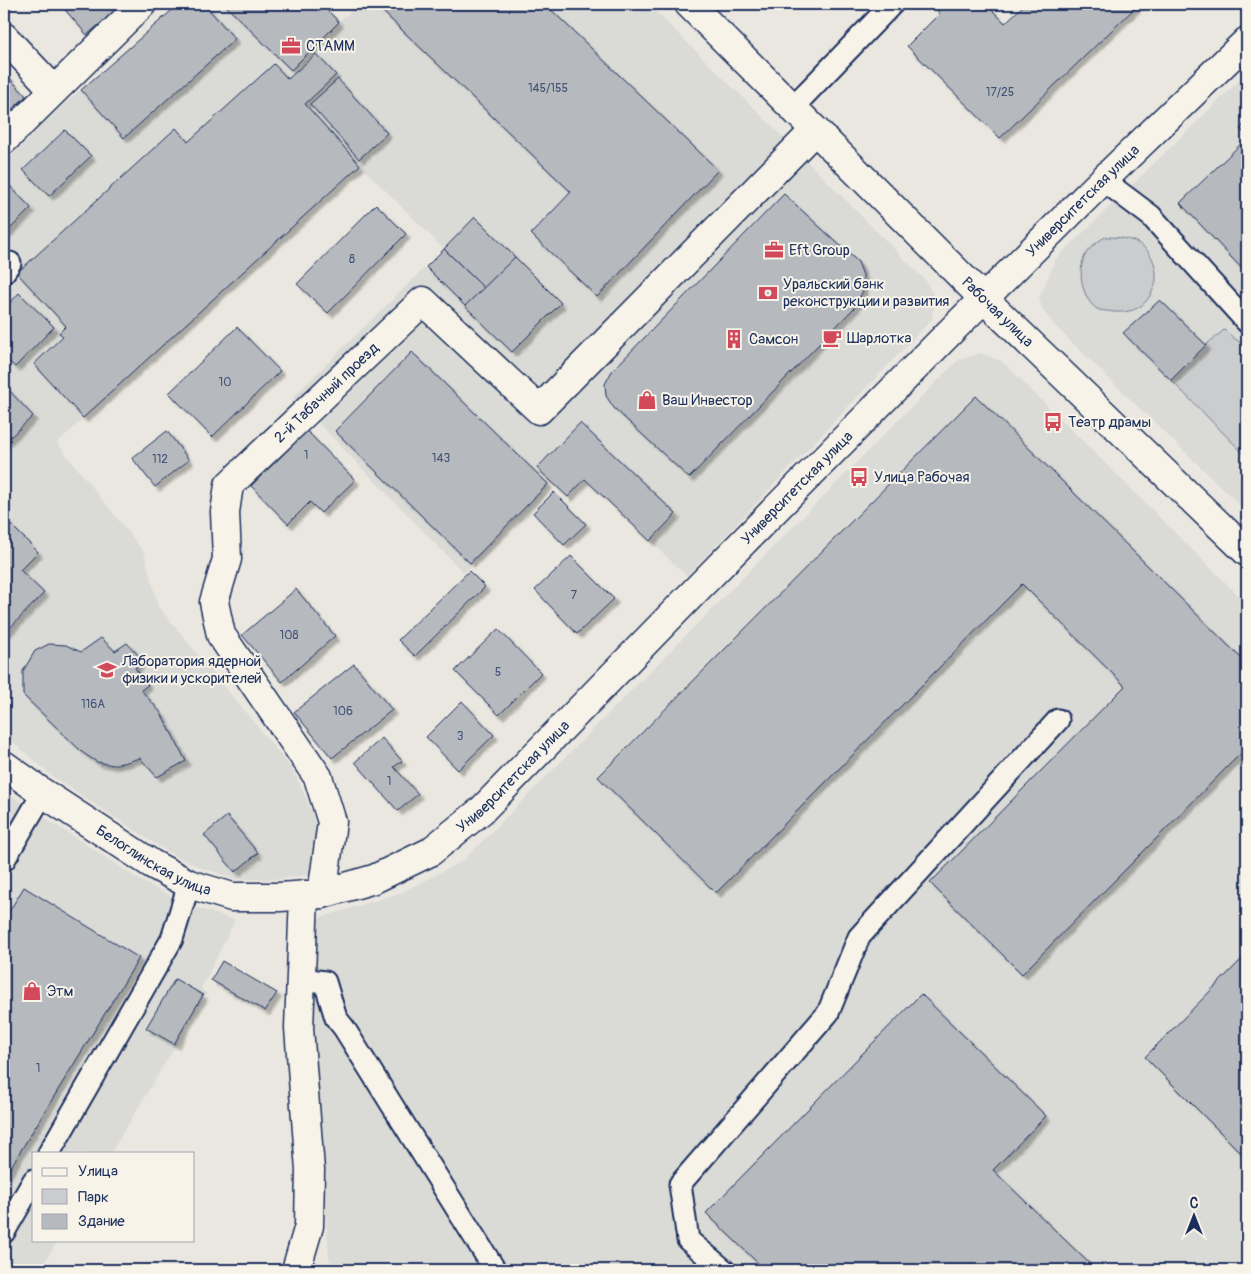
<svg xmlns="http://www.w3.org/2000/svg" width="1251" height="1274" font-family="Pangolin,sans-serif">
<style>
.built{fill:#dadad6}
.green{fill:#cbcccd;stroke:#737e96}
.building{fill:#b6babf;stroke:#1b2f5e;filter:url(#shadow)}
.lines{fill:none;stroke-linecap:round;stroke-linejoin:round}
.lane-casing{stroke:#1b2f5e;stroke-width:25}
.street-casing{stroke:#1b2f5e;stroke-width:31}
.secondary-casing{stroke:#1b2f5e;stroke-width:31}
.lane{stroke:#f7f3e8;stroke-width:21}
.street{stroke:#f7f3e8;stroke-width:28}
.secondary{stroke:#f7f3e8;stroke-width:28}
.labels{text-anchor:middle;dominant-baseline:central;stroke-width:4;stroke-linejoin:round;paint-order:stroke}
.number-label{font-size:12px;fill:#425276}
.poi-label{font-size:15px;fill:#1b2f5e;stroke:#f7f3e8;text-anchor:start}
.street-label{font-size:15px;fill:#1b2f5e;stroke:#f7f3e8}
</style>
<defs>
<filter id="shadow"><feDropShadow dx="4.5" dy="4.5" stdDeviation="1" flood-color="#0004"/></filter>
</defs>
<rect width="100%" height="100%" fill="#eae7e0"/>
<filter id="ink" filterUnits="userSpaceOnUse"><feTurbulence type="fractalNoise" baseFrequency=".02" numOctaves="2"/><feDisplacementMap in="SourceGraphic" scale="10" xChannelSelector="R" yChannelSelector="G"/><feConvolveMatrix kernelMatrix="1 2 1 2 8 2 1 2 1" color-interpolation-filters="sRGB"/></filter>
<g filter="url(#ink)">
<g class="built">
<path d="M179 4H321L339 21 360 4H648L767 121 926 281 935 299 932 319 687 576 585 479 568 497 553 483 464 573 293 397 444 249 360 165 57 443 144 552 158 606 292 769 305 796 315 822V856L314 874 279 879H236L202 868 168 852 53 777 4 734V163L61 106 81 90Z"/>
<path d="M1247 73V512L1057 328 1043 311 1039 298 1056 259Z"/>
<path d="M980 353 1003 362 1247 604V1270H334L329 1258 314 1042 310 970 313 920 403 892 464 860 957 361Z"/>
<path d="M4 791 146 884 194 907 235 920 201 989 207 993 111 1153H34V1240H58L40 1270H4Z"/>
</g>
<g class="green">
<path d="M1105 237C1126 237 1146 240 1154 263 1156 270 1157 278 1155 285 1147 306 1136 313 1114 312 1110 311 1103 311 1099 310 1081 301 1076 267 1087 252 1092 246 1098 241 1105 237Z"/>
<path d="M1224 330 1247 348V457L1171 380 1206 345Z"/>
</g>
<g class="building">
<path d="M60 4H123L87 35Z"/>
<path d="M179 4H204L235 39 124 138 81 90Z"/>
<path d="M224 4H321L339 22 291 70Z"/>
<path d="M382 4H545L718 170 597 297 531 234 571 192 378 7Z"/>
<path d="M930 4H986L1005 23 1025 4H1139L1000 138 907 46 940 13Z"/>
<path d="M316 54 336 75 305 104 360 165 83 418 34 364 63 336 59 333 66 326 17 273 176 128 188 142 274 64 288 79Z"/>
<path d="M4 72 26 96 4 117Z"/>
<path d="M338 79 387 133 359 159 310 104Z"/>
<path d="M1247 121V136L1240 129Z"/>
<path d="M65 130 91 156 49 196 23 170Z"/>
<path d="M1247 138V274L1180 203Z"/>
<path d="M4 180 31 208 4 235Z"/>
<path d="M784 194 858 262 863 275V291L854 308 689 478 614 408 606 396 605 384 612 371Z"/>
<path d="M376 204 406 234 328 313 297 284Z"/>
<path d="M475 217 515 257 484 288 444 249Z"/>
<path d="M444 249 484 288 465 306 426 267Z"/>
<path d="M515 257 561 303 512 352 465 306Z"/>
<path d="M19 293 54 327 15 367 4 356V309Z"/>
<path d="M1160 300 1206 345 1171 380 1123 333Z"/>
<path d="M237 327 280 371 212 437 169 393Z"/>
<path d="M412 352 548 484 470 563 335 431Z"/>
<path d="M4 385 33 416 4 443Z"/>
<path d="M976 396 1247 664V747L1022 974 930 883 1125 686 1022 584 716 893 598 777Z"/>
<path d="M580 423 676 514 650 541 585 479 568 497 537 468Z"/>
<path d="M167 431 189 460 155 487 132 458Z"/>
<path d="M307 431 355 480 321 513 310 502 288 524 251 486Z"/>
<path d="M554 492 586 524 564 545 533 513Z"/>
<path d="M4 518 38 552 20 570 44 593 4 634Z"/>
<path d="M571 556 614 599 577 634 535 590Z"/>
<path d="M469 571 485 587 415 656 398 640Z"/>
<path d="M296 589 335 636 282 682 242 635Z"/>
<path d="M498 629 541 673 499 715 455 671Z"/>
<path d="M101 638 115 651 127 643 143 660 135 668 148 685 141 690 161 713 186 761 157 777 140 758 127 762 113 765 97 762 83 753 23 695V671L35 651 49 644 66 645 81 652Z"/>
<path d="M354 664 392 710 332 758 294 712Z"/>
<path d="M462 701 494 735 458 770 426 737Z"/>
<path d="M382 738 402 761 394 767 418 794 398 811 355 762Z"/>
<path d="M227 816 258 853 235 872 204 835Z"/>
<path d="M24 887 139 958 4 1178V920Z"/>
<path d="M1247 954V1159L1145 1057Z"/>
<path d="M222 961 277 993 265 1011 211 980Z"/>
<path d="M175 979 203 995 174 1044 146 1028Z"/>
<path d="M921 994 1046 1116 993 1170 1096 1270H765L706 1213Z"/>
</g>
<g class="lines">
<g class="lane-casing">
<g id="lane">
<path d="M793 107 892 4"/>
<path d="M1103 180 1151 216 1247 322"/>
<path d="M4 272 10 263"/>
<path d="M4 860 43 793"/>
<path d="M301 979 325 982 336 1018 344 1028 495 1270"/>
<path d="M49 1153 172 939 189 884"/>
<path d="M4 1232 34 1180"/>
<path d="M724 1270 688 1240 680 1184 828 1013 859 937 1058 720"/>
</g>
</g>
<g class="street-casing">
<g id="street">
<path d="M4 37 54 90"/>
<path d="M4 140 142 4"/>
<path id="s1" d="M322 894 332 822 318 777 221 635 214 602 227 559 225 512 229 485 423 301 539 410 815 130"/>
<path d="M296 1270 309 1226 310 1170 299 1028 304 895"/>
</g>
</g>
<g class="secondary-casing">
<g id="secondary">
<path id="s2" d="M689 4 983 298 1247 552"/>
<path id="s3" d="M4 765 43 793 152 864 189 884 232 897H280L322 894 374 879 430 852 482 810 696 590 950 332 1103 180 1247 41"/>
</g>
</g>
<use href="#lane" class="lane"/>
<use href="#street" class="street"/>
<use href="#secondary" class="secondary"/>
</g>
</g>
<defs>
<g id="office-bare" transform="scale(1.5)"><path d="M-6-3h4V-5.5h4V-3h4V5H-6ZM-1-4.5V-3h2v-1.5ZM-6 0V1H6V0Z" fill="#d1495b" stroke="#f7f3e8" stroke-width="2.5" paint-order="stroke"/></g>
<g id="bank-bare" transform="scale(1.5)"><path d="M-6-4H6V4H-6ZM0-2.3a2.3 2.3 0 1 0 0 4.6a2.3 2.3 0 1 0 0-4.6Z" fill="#d1495b" stroke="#f7f3e8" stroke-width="2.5" paint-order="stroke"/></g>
<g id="cafe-bare" transform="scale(1.5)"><path d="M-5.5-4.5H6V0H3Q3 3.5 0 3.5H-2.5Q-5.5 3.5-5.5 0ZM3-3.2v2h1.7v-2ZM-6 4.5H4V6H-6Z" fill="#d1495b" stroke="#f7f3e8" stroke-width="2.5" paint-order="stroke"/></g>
<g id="building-bare" transform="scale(1.5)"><path d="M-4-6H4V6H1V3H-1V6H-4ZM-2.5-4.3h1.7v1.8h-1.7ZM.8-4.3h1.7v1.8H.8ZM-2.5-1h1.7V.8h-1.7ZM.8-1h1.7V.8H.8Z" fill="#d1495b" stroke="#f7f3e8" stroke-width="2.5" paint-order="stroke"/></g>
<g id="shop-bare" transform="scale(1.5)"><path d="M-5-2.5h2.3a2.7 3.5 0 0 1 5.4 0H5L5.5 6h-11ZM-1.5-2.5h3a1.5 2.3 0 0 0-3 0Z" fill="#d1495b" stroke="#f7f3e8" stroke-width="2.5" paint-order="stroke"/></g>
<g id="bus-bare" transform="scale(1.5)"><path d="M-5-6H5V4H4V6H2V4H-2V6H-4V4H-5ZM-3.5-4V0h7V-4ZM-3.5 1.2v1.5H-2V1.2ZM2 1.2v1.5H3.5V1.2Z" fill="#d1495b" stroke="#f7f3e8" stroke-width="2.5" paint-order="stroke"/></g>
<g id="university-bare" transform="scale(1.5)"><path d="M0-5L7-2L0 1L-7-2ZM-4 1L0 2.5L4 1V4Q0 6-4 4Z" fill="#d1495b" stroke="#f7f3e8" stroke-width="2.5" paint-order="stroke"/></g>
</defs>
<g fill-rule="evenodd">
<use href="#office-bare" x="291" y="46"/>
<use href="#office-bare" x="774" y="250"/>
<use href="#bank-bare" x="768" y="293"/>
<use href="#cafe-bare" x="832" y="338"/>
<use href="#building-bare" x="734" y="339"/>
<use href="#shop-bare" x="647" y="400"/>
<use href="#bus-bare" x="1053" y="422"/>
<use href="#bus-bare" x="859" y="477"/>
<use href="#university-bare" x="107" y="670"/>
<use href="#shop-bare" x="32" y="991"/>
</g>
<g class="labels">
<g class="number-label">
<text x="548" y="88">145/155</text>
<text x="1000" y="92">17/25</text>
<text x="352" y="259">8</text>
<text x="225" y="382">10</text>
<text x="306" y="455">1</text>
<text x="441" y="458">143</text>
<text x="160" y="459">112</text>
<text x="574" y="595">7</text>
<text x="289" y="635">108</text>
<text x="498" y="672">5</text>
<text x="93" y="704">116А</text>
<text x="343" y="711">106</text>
<text x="460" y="736">3</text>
<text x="389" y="781">1</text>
<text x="38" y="1068">1</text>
</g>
<g class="poi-label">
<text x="306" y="46">СТАММ</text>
<text x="789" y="250">Eft Group</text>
<text x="783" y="284">Уральский банк<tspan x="783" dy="17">реконструкции и развития</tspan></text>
<text x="847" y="338">Шарлотка</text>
<text x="749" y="339">Самсон</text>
<text x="662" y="400">Ваш Инвестор</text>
<text x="1068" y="422">Театр драмы</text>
<text x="874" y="477">Улица Рабочая</text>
<text x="122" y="661">Лаборатория ядерной<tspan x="122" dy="17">физики и ускорителей</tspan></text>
<text x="47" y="991">Этм</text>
</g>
<g class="street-label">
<text stroke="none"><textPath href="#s3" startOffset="1394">Университетская улица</textPath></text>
<text stroke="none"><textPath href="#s2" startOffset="436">Рабочая улица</textPath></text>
<text stroke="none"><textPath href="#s1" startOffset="579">2-й Табачный проезд</textPath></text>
<text stroke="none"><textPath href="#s3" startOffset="989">Университетская улица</textPath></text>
<text stroke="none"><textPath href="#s3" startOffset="584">Университетская улица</textPath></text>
<text stroke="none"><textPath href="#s3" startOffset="178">Белоглинская улица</textPath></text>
</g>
</g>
<rect width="1251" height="1274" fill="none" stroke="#f7f3e8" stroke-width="20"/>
<rect x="10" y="10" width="1231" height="1254" fill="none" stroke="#1b2f5e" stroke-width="2" filter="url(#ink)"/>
<rect x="32" y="1152" width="162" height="90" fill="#f7f3e8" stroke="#9fa5b1"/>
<rect x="42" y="1168" width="25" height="8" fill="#f7f3e8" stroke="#9fa5b1"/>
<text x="78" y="1176" font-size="15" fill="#1b2f5e">Улица</text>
<rect x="42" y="1189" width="25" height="15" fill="#cbcccd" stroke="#9fa5b1"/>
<text x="78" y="1202" font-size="15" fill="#1b2f5e">Парк</text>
<rect x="42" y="1214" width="25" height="15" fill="#b6babf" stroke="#9fa5b1"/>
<text x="78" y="1226" font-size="15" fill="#1b2f5e">Здание</text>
<g transform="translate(1194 1216)" stroke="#f7f3e8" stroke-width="4" paint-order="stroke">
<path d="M0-4L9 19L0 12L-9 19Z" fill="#1b2f5e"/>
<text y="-8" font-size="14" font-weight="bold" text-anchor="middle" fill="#1b2f5e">С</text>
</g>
</svg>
